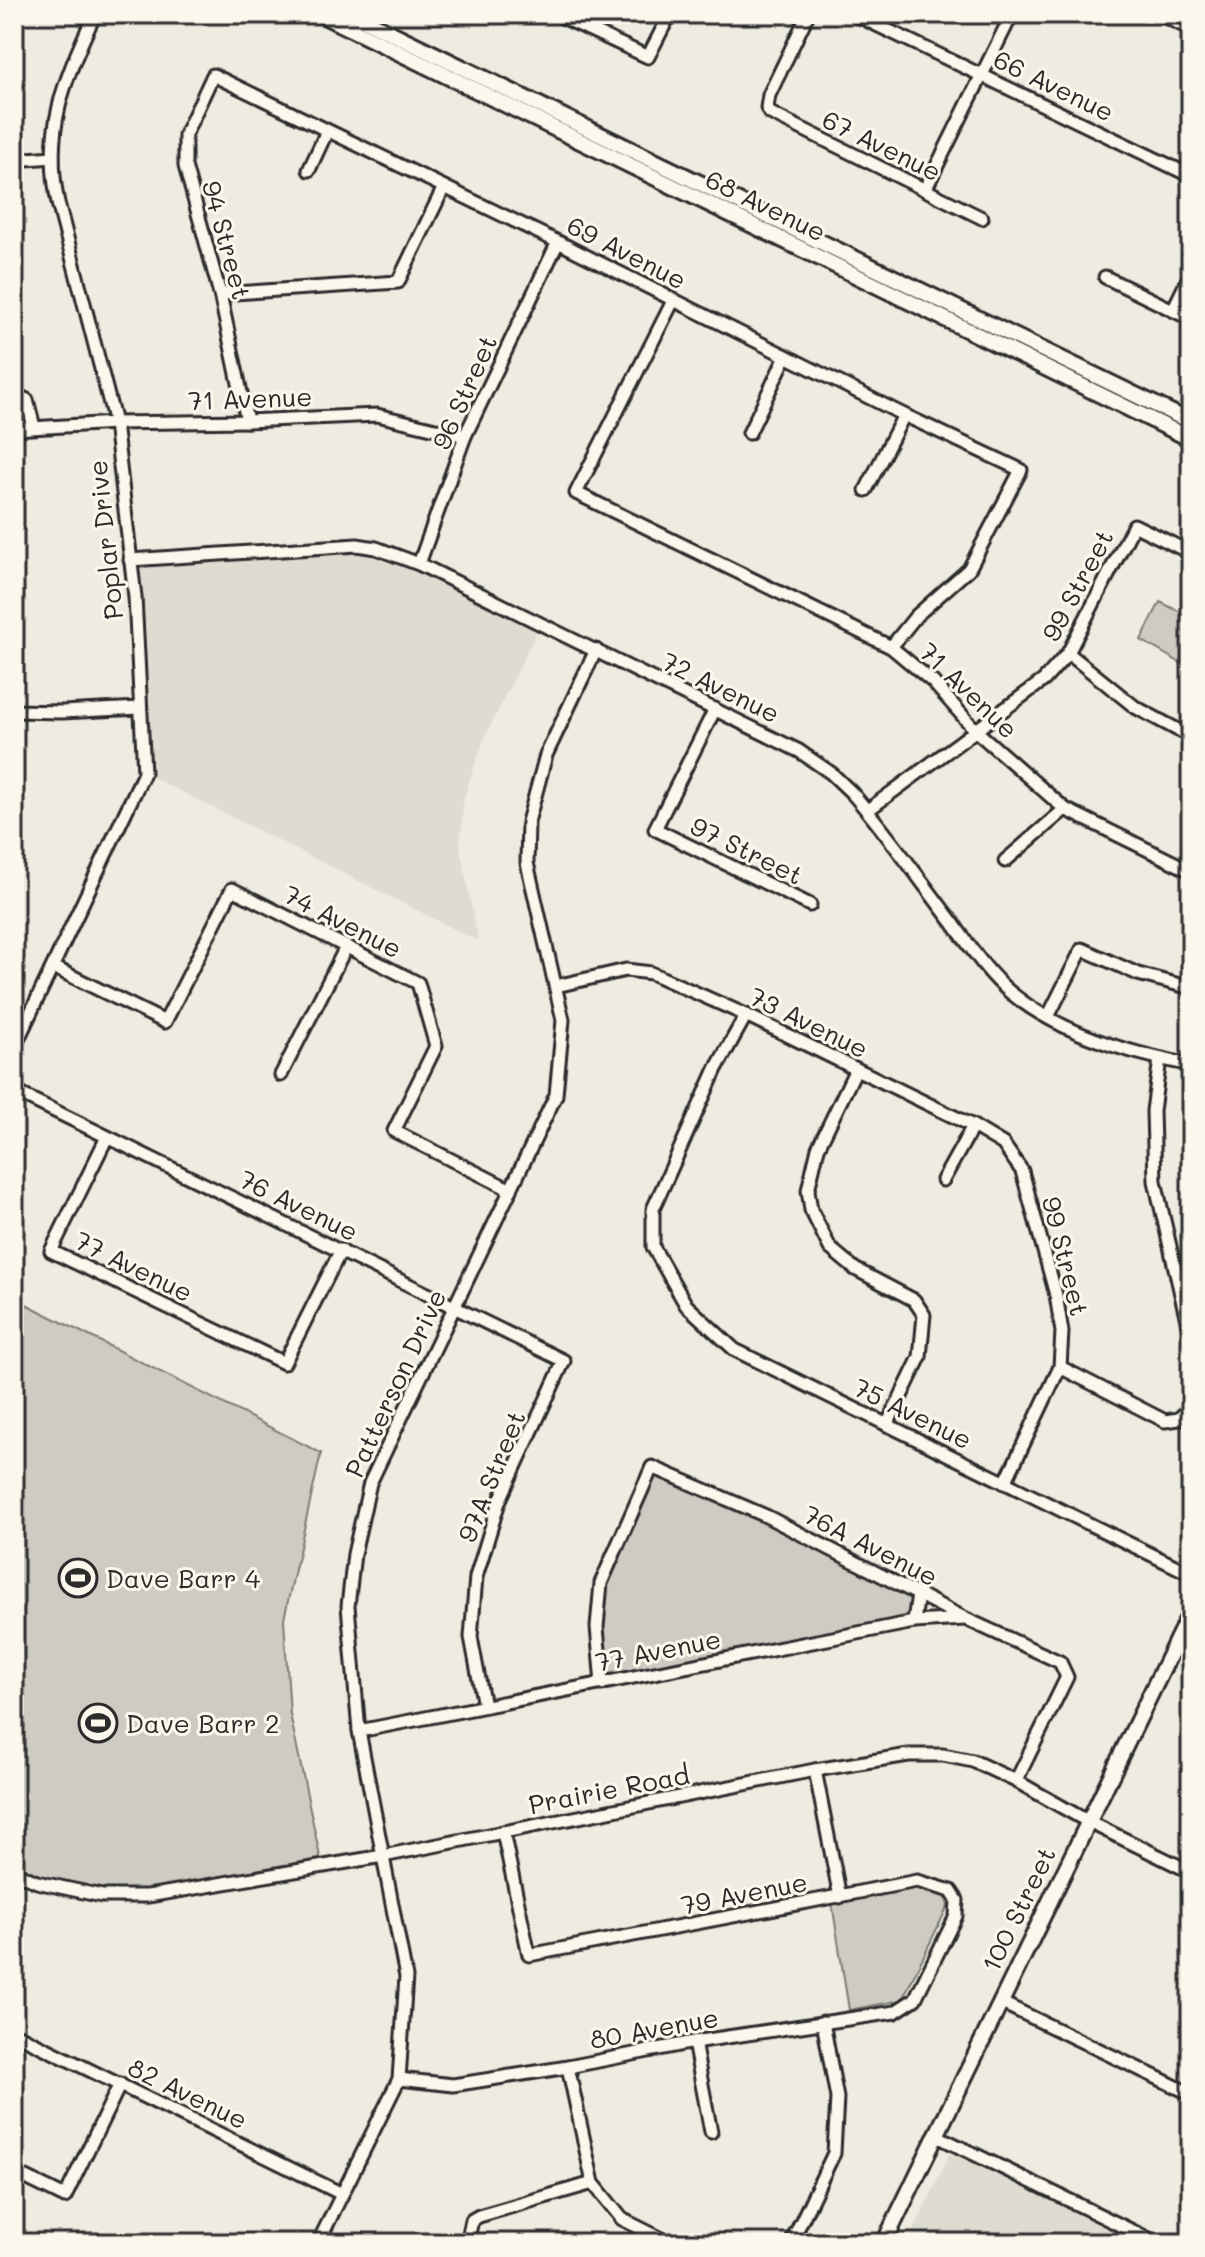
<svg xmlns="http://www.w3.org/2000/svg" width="1205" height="2257" font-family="Mali,sans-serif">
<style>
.built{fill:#dedbd1}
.green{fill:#cecbc2;stroke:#7c7b76;stroke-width:2}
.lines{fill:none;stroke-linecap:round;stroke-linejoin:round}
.minor-casing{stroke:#2b2b2b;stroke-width:17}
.major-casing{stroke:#2b2b2b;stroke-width:20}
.minor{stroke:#fbf7ec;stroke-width:11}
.major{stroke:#fbf7ec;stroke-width:14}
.labels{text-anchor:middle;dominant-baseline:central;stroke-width:6;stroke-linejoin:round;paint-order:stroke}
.street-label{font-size:26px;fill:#2b2b2b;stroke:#fbf7ec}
.poi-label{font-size:26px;fill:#2b2b2b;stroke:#fbf7ec;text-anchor:start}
</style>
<rect width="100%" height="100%" fill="#eeebe0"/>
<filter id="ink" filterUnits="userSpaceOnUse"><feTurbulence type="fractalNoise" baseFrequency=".0125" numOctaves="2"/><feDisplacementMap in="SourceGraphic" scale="16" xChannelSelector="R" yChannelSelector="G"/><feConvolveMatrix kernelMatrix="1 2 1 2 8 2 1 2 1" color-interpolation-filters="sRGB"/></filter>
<g filter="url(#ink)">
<g class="built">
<path d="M376 548 541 623 484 739 464 797 460 846 478 941 144 773 130 560Z"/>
<path d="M954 2144 1120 2226 1112 2243H908Z"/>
</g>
<g class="green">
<path d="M1160 602 1191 617V669L1141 640Z"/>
<path d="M14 1298 321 1453 284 1619 290 1714 322 1866 145 1896 89 1892 14 1875Z"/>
<path d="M652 1467 918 1594 914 1622 602 1684 601 1583Z"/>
<path d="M915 1887C930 1889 945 1890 948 1906L902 2000 849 2010 832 1903Z"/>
</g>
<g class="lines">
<g class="minor-casing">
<g id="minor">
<path d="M556 14 648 57 670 14"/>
<path d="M808 14 769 95 767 108 770 113 982 218"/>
<path d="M854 14 1191 176"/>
<path d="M1159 14 1191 29"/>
<path d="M14 160 53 157"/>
<path d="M309 170 327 131"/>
<path d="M925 190 1012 14"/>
<path d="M1105 277 1191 319"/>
<path d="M220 294 398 282 444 187"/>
<path d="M673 301 576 493 891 647 933 682 976 731 1065 809 1191 871"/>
<path d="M1173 310 1191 273"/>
<path d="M14 394 27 400 34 427"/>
<path d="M247 421 220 294 185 166V135L213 75 558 242 904 415 1021 470 969 569 916 616 891 647"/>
<path d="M14 429 115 423 247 421 377 415 465 436"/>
<path d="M749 433 786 356"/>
<path d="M866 490 904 415"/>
<path d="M130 560 357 545 376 548 419 564 799 751 831 773 852 793C888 834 920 880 953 923 971 948 988 974 1011 993 1061 1034 1129 1053 1191 1065"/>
<path d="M419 564 465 436 558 242"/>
<path d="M1068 653 1135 707 1191 737"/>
<path d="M715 709 655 829 810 905"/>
<path d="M14 711 62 712 140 708"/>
<path d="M868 810 1044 680 1068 653 1134 525 1191 553"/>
<path d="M1005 861 1065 809"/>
<path d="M53 967 165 1022 232 889 418 983 436 1046 394 1131 511 1190"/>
<path d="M556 986 626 970 651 973 746 1015 973 1126 1003 1144 1022 1171 1056 1295 1062 1332 1060 1367 1005 1483"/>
<path d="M746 1015 716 1069 653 1209V1247L686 1305 735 1350 1191 1574"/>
<path d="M1048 1017 1082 949 1138 974 1191 988"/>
<path d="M14 1048 144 773 135 597 115 423 58 203C43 131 64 78 95 14"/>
<path d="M1160 1059 1153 1111 1155 1181 1191 1338"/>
<path d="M856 1069 818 1148 808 1190 811 1210 830 1248 855 1269 914 1300 924 1315 920 1357 887 1425"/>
<path d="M281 1075 346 947"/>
<path d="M14 1091 564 1361 499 1502 476 1577 471 1637 484 1706"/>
<path d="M107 1137 51 1251 284 1363 341 1250"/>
<path d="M943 1180 973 1126"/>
<path d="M1060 1367 1165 1421 1179 1419 1189 1408 1191 1397"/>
<path d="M914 1622 918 1594"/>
<path d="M602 1684 597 1627 601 1583 652 1467 766 1516 966 1619 1060 1662 1067 1677 1016 1781"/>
<path d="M359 1731 914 1622 965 1619"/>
<path d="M815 1770 840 1897"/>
<path d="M14 1872 37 1882 102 1896H148L383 1856 815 1770 909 1755H943L973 1761 1016 1781 1087 1821 1191 1872"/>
<path d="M1000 2002 1191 2094"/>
<path d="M14 2033 342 2194"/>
<path d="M694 2042 711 2132"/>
<path d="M568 2067 593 2183 622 2219 670 2243"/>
<path d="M399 2079 453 2085 568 2067 694 2042 895 2012 915 1999 956 1916 957 1900 951 1891 917 1881 529 1955 503 1832"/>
<path d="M935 2135 1157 2243"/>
<path d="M14 2172 65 2197 120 2084"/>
<path d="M318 2243 399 2079 406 1977 359 1731 348 1606 354 1554 370 1483 556 1095 563 1020 527 863 528 822 546 755 596 650"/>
<path d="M467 2243 472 2220 479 2216 593 2183"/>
<path d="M791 2243 834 2153 837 2098 823 2022"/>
</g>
</g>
<g class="major-casing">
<g id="major">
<path d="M320 14 1191 439"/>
<path d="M352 14 1191 422"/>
<path d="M884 2243 1191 1611"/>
</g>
</g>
<use href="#minor" class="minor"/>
<use href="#major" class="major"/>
</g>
</g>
<defs>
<g id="stadium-ring" transform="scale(2)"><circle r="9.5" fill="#fbf7ec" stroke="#2b2b2b" stroke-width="1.5"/><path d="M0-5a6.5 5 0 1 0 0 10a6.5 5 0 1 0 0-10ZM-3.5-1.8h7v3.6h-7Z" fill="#2b2b2b"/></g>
</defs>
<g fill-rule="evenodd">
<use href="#stadium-ring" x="78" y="1578"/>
<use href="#stadium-ring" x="98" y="1723"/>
</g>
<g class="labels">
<g class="street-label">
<text transform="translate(1054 85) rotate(26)">66 Avenue</text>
<text transform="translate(882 145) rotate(26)">67 Avenue</text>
<text transform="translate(766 205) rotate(26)">68 Avenue</text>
<text transform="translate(227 240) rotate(75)">94 Street</text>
<text transform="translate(627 252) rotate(27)">69 Avenue</text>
<text transform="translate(464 392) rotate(-66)">96 Street</text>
<text transform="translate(250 398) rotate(-2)">71 Avenue</text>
<text transform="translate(105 540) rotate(-96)">Poplar Drive</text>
<text transform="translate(1077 585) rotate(-62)">99 Street</text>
<text transform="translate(721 687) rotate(26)">72 Avenue</text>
<text transform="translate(969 690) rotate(44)">71 Avenue</text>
<text transform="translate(747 850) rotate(26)">97 Street</text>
<text transform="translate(343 921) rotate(27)">74 Avenue</text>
<text transform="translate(809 1022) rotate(26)">73 Avenue</text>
<text transform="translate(299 1205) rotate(26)">76 Avenue</text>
<text transform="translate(1066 1256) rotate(76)">99 Street</text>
<text transform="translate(134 1266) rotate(26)">77 Avenue</text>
<text transform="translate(395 1383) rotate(-65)">Patterson Drive</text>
<text transform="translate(913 1413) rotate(26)">75 Avenue</text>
<text transform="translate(491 1476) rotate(-68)">97A Street</text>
<text transform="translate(871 1545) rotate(27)">76A Avenue</text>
<text transform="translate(658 1650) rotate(-11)">77 Avenue</text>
<text transform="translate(609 1789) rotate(-11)">Prairie Road</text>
<text transform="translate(744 1893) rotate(-11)">79 Avenue</text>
<text transform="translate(1018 1909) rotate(-64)">100 Street</text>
<text transform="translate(654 2028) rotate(-10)">80 Avenue</text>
<text transform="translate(188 2093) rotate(26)">82 Avenue</text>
</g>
<g class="poi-label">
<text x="106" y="1578">Dave Barr 4</text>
<text x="126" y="1723">Dave Barr 2</text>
</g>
</g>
<rect width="1205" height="2257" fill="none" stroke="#fbf7ec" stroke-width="48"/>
<rect x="24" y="24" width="1157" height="2209" fill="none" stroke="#2b2b2b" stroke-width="3" filter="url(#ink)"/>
</svg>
